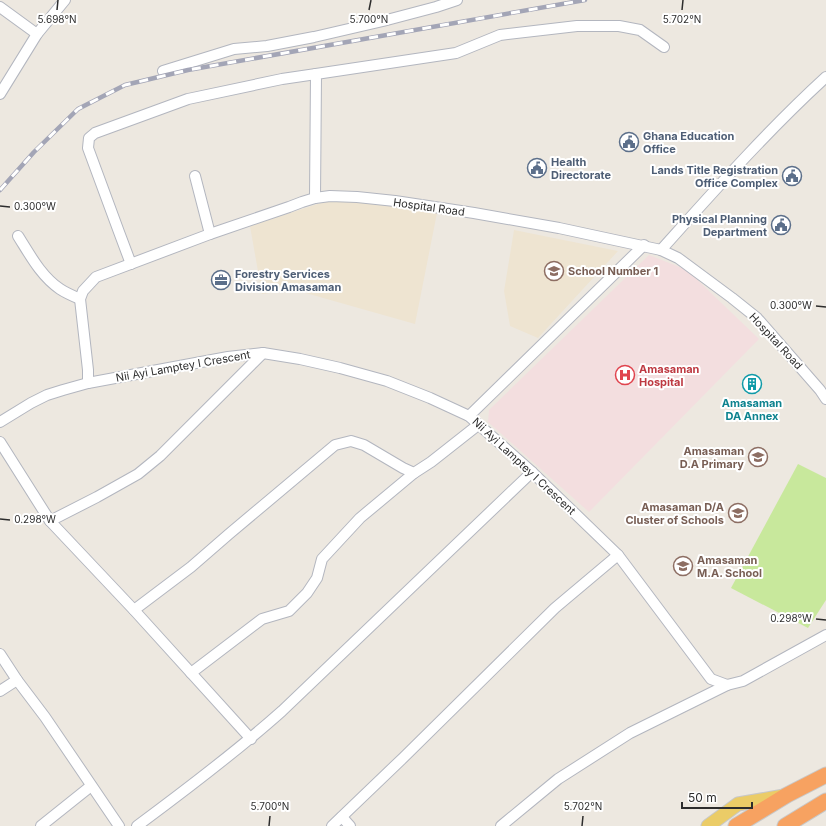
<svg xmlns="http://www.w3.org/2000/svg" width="826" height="826" font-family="Inter,sans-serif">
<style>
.education{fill:#eee4d1}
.medical{fill:#f3dedf}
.pitch{fill:#c8e89c}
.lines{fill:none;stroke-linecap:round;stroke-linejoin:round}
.minor-casing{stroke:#b3b6bf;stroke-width:12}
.major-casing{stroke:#c8c8c8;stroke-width:15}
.highway-casing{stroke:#c8c8c8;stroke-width:17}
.minor{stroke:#fff;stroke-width:10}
.major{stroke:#ebcc67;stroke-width:13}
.highway{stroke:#f7a261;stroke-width:15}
.rail-casing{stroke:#a3a5b6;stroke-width:4.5}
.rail{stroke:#fff;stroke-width:3;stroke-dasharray:9;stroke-linecap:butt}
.ticks{fill:none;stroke:#2d2d2d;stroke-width:1.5}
.labels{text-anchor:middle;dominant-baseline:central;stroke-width:4;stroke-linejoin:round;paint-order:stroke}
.service-label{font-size:11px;font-weight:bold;fill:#4e5e75;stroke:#fff;text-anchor:start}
.street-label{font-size:11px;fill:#2d2d2d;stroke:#fff}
.education-label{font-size:11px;font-weight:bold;fill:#785e54;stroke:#fff;text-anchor:start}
.health-label{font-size:11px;font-weight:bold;fill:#be3a42;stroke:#fff;text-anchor:start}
.culture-label{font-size:11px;font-weight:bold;fill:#0d838f;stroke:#fff}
.ticks-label{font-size:10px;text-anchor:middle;fill:#2d2d2d;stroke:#fff;stroke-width:4;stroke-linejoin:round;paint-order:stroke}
</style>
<rect width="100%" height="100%" fill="#ede8e0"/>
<g class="education">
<path d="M348 197 437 213 415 324 295 290 262 294 250 226 330 200Z"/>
<path d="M514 230 618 251 538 338 510 326 504 291Z"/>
</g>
<path class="medical" d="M649 255 687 270 759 339 589 512 488 422 489 410Z"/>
<path class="pitch" d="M798 464 826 478V600L808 628 731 588Z"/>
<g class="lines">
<g class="minor-casing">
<g id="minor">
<path d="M0 7 37 34"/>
<path d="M163 71 234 49 267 46 314 37 383 21 436 7 457 0"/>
<path d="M0 94 37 34 65 0"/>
<path d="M195 176 210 234"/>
<path d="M315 198 316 74 456 53 500 35 577 26H619L640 30 664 47"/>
<path d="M18 236C30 255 41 276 60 289 66 293 73 296 80 299"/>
<path d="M661 250C714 191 767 131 826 77"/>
<path d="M131 264 119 232 88 148 89 138 95 133 188 99 282 79 316 74"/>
<path d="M88 383V370L80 299 83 291 96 277 210 234 289 207 302 202 315 198 330 196 357 197 395 201 474 213 559 228 661 250 678 258 732 298 757 318 820 390 826 399"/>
<path d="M469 416 644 245"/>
<path d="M0 422 31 403 47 395 63 390 88 383 228 357 263 353 300 359 340 368 387 381 430 398 469 416 532 472 618 555 711 679 727 685"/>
<path d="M0 442 50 521 134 610 251 739"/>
<path d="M50 521 97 497 138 474 160 456 263 353"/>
<path d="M134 610 191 567 229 534 335 445 351 441 364 445 403 468 414 473 431 462 478 425"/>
<path d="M0 654 17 680 45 717 119 826"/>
<path d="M191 673 262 619 289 611 307 593 317 578 322 559 360 518 414 473"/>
<path d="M0 691 17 680"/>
<path d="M342 817 350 826"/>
<path d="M41 826 91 786"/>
<path d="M137 826C187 789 236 752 282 711L532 472"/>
<path d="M332 826 403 758 555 608 618 555"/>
<path d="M501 826 558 779 630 733 727 685 743 681 826 635"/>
</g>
</g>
<g class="major-casing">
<path id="major" d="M708 826 738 804 784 796"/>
</g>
<g class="highway-casing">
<g id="highway">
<path d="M736 826 787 795 826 775"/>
<path d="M785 826 826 801"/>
</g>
</g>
<use href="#minor" class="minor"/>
<use href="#major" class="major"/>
<use href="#highway" class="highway"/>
<g class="rail-casing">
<path id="rail" d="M0 190 34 152 78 109 125 85 188 70 585 0"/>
</g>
<use href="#rail" class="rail"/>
</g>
<path class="ticks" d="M57 10 58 0M369 10 371 0M682 10 683 0M0 206 10 207M816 306 826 307M0 519 10 520M816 619 826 620M269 826 270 816M582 826 583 816"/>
<defs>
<g id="civic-ring" transform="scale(1)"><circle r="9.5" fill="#fff" stroke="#5c6f8a" stroke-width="1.5"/><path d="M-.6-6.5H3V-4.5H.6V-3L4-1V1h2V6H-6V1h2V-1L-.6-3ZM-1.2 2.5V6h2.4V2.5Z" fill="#5c6f8a"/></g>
<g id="school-ring" transform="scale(1)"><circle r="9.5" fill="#fff" stroke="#8d6e63" stroke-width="1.5"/><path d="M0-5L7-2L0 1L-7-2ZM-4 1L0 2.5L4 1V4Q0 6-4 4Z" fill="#8d6e63"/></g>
<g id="office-ring" transform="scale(1)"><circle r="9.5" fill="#fff" stroke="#5c6f8a" stroke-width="1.5"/><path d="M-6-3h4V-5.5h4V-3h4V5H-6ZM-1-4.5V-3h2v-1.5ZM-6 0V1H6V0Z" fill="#5c6f8a"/></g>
<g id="hospital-ring" transform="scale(1)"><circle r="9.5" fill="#fff" stroke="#e0444e" stroke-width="1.5"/><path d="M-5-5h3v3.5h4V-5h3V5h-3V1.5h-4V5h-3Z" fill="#e0444e"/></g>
<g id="building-ring" transform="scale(1)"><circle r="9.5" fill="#fff" stroke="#0f9aa8" stroke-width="1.5"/><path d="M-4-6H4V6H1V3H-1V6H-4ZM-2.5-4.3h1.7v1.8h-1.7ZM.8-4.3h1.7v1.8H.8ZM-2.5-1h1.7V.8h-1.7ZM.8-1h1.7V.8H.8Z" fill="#0f9aa8"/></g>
</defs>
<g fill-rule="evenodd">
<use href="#civic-ring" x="629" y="142"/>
<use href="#civic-ring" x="537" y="168"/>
<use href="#civic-ring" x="792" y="176"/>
<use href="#civic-ring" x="781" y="225"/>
<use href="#school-ring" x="554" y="271"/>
<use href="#office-ring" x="221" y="280"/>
<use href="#hospital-ring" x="625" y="375"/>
<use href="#building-ring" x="752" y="384"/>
<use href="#school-ring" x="758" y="457"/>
<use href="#school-ring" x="738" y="513"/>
<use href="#school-ring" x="683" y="566"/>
</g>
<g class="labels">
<g class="service-label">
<text x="643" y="136">Ghana Education<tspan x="643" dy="13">Office</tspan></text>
<text x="551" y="162">Health<tspan x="551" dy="13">Directorate</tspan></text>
<text x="778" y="170" text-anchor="end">Lands Title Registration<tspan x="778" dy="13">Office Complex</tspan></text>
<text x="767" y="219" text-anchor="end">Physical Planning<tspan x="767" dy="13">Department</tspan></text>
<text x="235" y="274">Forestry Services<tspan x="235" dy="13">Division Amasaman</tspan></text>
</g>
<g class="street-label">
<text transform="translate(429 207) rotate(8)">Hospital Road</text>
<text transform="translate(776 341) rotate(47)">Hospital Road</text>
<text transform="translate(183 366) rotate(-10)">Nii Ayi Lamptey I Crescent</text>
<text transform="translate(524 466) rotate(43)">Nii Ayi Lamptey I Crescent</text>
</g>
<g class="education-label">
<text x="568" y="271">School Number 1</text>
<text x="744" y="451" text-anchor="end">Amasaman<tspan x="744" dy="13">D.A Primary</tspan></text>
<text x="724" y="507" text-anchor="end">Amasaman D/A<tspan x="724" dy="13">Cluster of Schools</tspan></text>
<text x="697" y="560">Amasaman<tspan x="697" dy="13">M.A. School</tspan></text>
</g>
<g class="health-label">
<text x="639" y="369">Amasaman<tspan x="639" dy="13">Hospital</tspan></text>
</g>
<g class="culture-label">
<text x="752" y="403">Amasaman<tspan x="752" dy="13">DA Annex</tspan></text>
</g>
</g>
<g class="ticks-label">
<text x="57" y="23">5.698°N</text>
<text x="369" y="23">5.700°N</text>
<text x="682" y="23">5.702°N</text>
<text x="35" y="210">0.300°W</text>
<text x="791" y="309">0.300°W</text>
<text x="35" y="523">0.298°W</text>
<text x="791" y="622">0.298°W</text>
<text x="270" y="810">5.700°N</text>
<text x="583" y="810">5.702°N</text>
</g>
<path d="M682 802v6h70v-6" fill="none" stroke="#2d2d2d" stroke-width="2"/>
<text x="688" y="802" font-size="12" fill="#2d2d2d" stroke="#ffffff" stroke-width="3" paint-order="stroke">50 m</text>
</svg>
